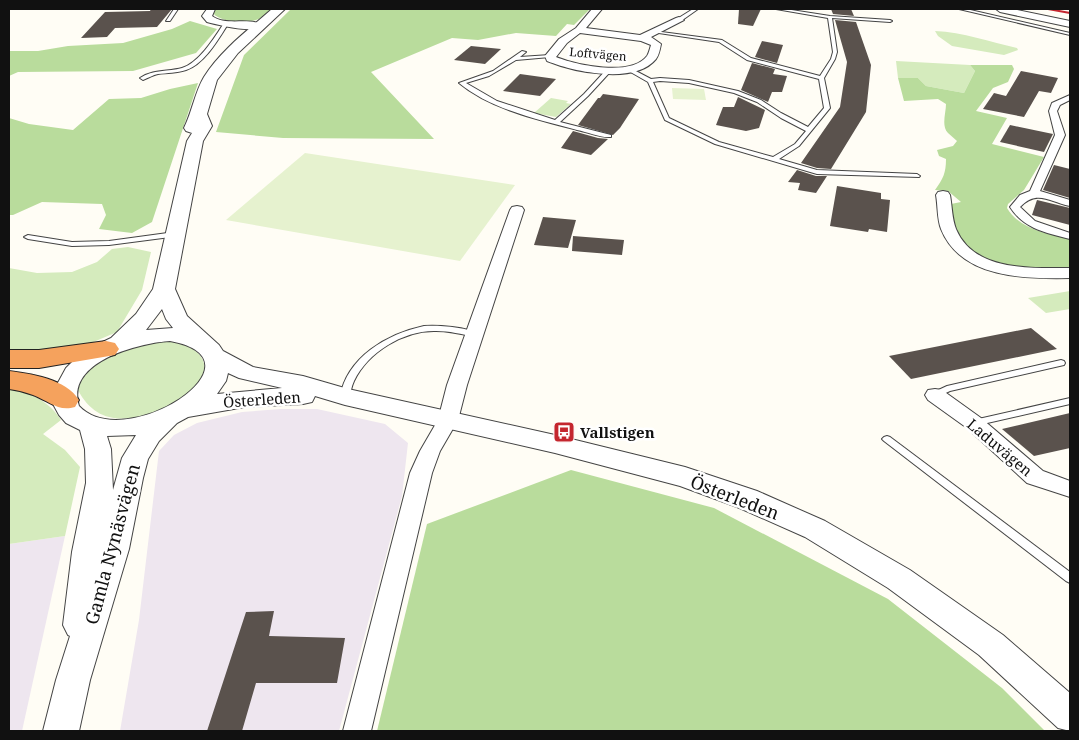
<svg xmlns="http://www.w3.org/2000/svg" width="1079" height="740" font-family="'Noto Serif',serif">
<style>
.industrial{fill:#eee6ef}
.green{fill:#d5ebbd}
.forest{fill:#b9dc9c}
.pitch{fill:#e6f2cf}
.building{fill:#5a524d}
.lines{fill:none;stroke-linecap:round;stroke-linejoin:round}
.service-casing{stroke:#444;stroke-width:2}
.pedestrian-casing{stroke:#444;stroke-width:2}
.minor-casing{stroke:#444;stroke-width:2}
.tertiary-casing{stroke:#444;stroke-width:2}
.motorway-casing{stroke:#222;stroke-width:2}
.service{fill:#fff;fill-rule:evenodd}
.pedestrian{fill:#fff;fill-rule:evenodd}
.minor{fill:#fff;fill-rule:evenodd}
.tertiary{fill:#fff;fill-rule:evenodd}
.motorway{fill:#f5a25d;fill-rule:evenodd}
.rail{stroke:#c4262e;stroke-width:2}
.labels{text-anchor:middle;dominant-baseline:central;stroke-width:5;stroke-linejoin:round;paint-order:stroke}
.far-street-label{font-size:12px;fill:#111;stroke:#fff}
.street-label{font-size:15px;fill:#111;stroke:#fff}
.poi-label{font-size:15px;font-weight:bold;fill:#111;stroke:#fff;text-anchor:start}
.near-street-label{font-size:18px;fill:#111;stroke:#fff}
</style>
<rect width="100%" height="100%" fill="#fffdf5"/>
<g class="industrial">
<path d="M281 409H317L385 424 408 443 402 496 339 731H120L139 620 159 451 174 435 197 423 242 412Z"/>
<path d="M65 536 22 731H9V544Z"/>
</g>
<g class="green">
<path d="M935 31C963 32 990 42 1017 48L1018 50 1004 55 952 46 938 36Z"/>
<path d="M896 61 970 65 975 71 964 93 926 86 918 78H898Z"/>
<path d="M551 98 568 101 566 103 571 104 556 117 534 113Z"/>
<path d="M128 247 151 252 142 290 117 332 84 346 50 350H9V268L37 273 72 272 97 262 112 249Z"/>
<path d="M1070 291V309L1046 313 1028 298Z"/>
<path d="M156 340C174 341 203 345 205 368 206 372 205 379 202 382 198 387 191 391 187 394 180 399 173 407 166 411 160 413 153 414 147 415 117 423 93 419 78 390 87 352 124 350 156 340Z"/>
<path d="M9 389C30 392 49 401 61 420L43 434 65 450 80 467 65 536 9 544Z"/>
</g>
<g class="forest">
<path d="M216 9H271C268 12 263 17 259 19 247 24 221 23 213 13Z"/>
<path d="M291 9H590L574 25 567 24 556 36 516 33 478 40 452 38 371 72 434 139 283 138 216 132 244 55Z"/>
<path d="M190 21 217 29 196 53 133 71 18 72 9 76V51H38L68 46 123 43 172 29Z"/>
<path d="M970 65H1012L1014 69 1008 82 993 88 976 111 1007 118 992 144 1044 157 1024 190 1008 204 1007 208C1019 229 1048 234 1070 239V268C1034 268 975 271 957 231 953 223 953 212 951 204L961 202 948 191 935 190C943 179 946 173 946 159L939 156 937 150 953 146 957 141C954 138 951 136 948 133 941 126 946 113 946 104L938 99 904 101 898 78H918L926 86 964 93 975 71Z"/>
<path d="M198 83 152 222 132 233 99 229 106 215 102 204 42 202 13 215H9V118L29 124 73 130 109 99 141 98 170 89Z"/>
<path d="M571 470 714 508 888 599 1002 688 1045 731H377L427 524Z"/>
</g>
<g class="pitch">
<path d="M672 88 704 89 706 100 673 99Z"/>
<path d="M305 153 515 185 460 261 226 220Z"/>
</g>
<g class="building">
<path d="M151 9H172L157 27 115 28 107 37 81 38 105 12 150 11Z"/>
<path d="M739 9H761L753 26 738 24Z"/>
<path d="M831 9H851L854 16 833 14Z"/>
<path d="M835 20 856 22 871 65 866 112 831 169 817 168 801 163 840 107 847 62Z"/>
<path d="M762 41 783 45 777 63 755 57Z"/>
<path d="M471 46 501 49 485 64 454 60Z"/>
<path d="M752 63 775 69 773 74 787 76 782 92H772L768 102 741 90Z"/>
<path d="M1021 71 1058 78 1051 93 1039 91 1024 117 983 109 994 93 1006 96Z"/>
<path d="M520 74 556 79 540 96 503 91Z"/>
<path d="M603 94 639 99 620 128 613 135 578 125 598 98H600Z"/>
<path d="M738 97 765 110 759 128 746 131 716 125 723 107H734Z"/>
<path d="M1010 125 1053 134 1044 152 1000 142Z"/>
<path d="M573 131 598 138 608 139 591 155 561 148Z"/>
<path d="M1054 165 1070 169V198L1043 190Z"/>
<path d="M797 170 816 176H827L816 193 798 190 800 183 788 182Z"/>
<path d="M837 186 881 193V199L890 200 887 232 869 229 868 232 830 226Z"/>
<path d="M1037 200 1070 208V225L1032 215Z"/>
<path d="M543 217 576 220 568 248 534 245Z"/>
<path d="M573 236 624 240 622 255 572 251Z"/>
<path d="M1031 328 1057 349 911 379 889 356Z"/>
<path d="M1070 413V448L1034 456 1002 429Z"/>
<path d="M274 611 269 636 345 638 337 683H256L242 731H207L246 612Z"/>
</g>
<g class="lines">
<g class="service-casing">
<g id="service">
<path d="M174 9H178L170 21H166Z"/>
<path d="M693 9H698L681 21H677V19Z"/>
<path d="M776 9H785L830 16 890 20 892 21 890 22 832 18 837 52 835 59 824 78 830 108 799 146 779 159 817 170 917 174 920 176 919 177 817 174 715 144 665 120 648 82 627 70 632 69 651 79 660 78 689 80 738 91 761 100 781 113 808 127 824 108 819 79 747 60 719 42 652 32 654 31 722 40 751 58 820 76 831 59 833 52 828 18ZM660 81 689 83 734 93 757 102 781 118 806 131 795 144 773 157 719 142 669 118 653 82Z"/>
<path d="M959 9H966L1070 33V35Z"/>
<path d="M224 23 228 24C218 40 204 64 186 70 177 73 167 73 158 74 153 75 148 78 143 80L140 78C153 69 168 72 182 68 199 63 215 37 224 23Z"/>
<path d="M522 51 526 52 520 57 550 55 552 56 550 57 516 60 489 76 466 83 497 101 555 120 584 94 607 69H611V71L588 96 560 122 611 135V137C600 138 588 132 577 130 539 120 490 109 459 83L493 71Z"/>
<path d="M175 232H178V236L109 245 72 246 28 239 24 237 28 235 72 242 109 241Z"/>
<path d="M424 326C437 325 468 327 478 334L474 337C462 334 449 331 436 331 404 330 368 352 354 381 351 387 351 393 348 399H342L340 397C347 357 387 334 424 326Z"/>
<path d="M1061 360 1064 361 1065 363 1064 365 950 391 935 398 930 395 932 393 947 386Z"/>
<path d="M1070 398V404L974 426 971 425 969 423 971 421 974 420Z"/>
<path d="M887 436 890 437 1070 572V583L1066 581 884 441 882 439 884 437Z"/>
</g>
</g>
<g class="pedestrian-casing">
<path id="pedestrian" d="M1070 95V100L1060 105 1057 111 1065 135 1040 191 1070 200V206C1050 202 1037 189 1020 207L1035 221 1070 233V239C1046 233 1024 229 1010 207L1020 195 1030 191 1055 135 1049 111 1052 103Z"/>
</g>
<g class="minor-casing">
<g id="minor">
<path d="M207 9H215L212 16C226 27 251 16 264 26 254 34 219 25 207 22L202 16Z"/>
<path d="M592 9H602L586 28 640 35 676 18 679 17 684 20 651 37 661 44C660 49 659 55 656 59 635 85 574 72 547 61L545 56 559 39 576 28ZM580 33 641 41 651 45C650 48 649 53 647 56 631 77 576 65 556 57L567 43Z"/>
<path d="M996 9H1012L1070 21V27L1000 12Z"/>
<path d="M943 191 948 192 950 195C952 206 952 219 956 229 974 272 1032 268 1070 268V278C1026 279 961 279 941 229 937 219 938 206 936 195L938 192Z"/>
<path d="M517 206 522 207 524 210 467 385 458 420 440 451 432 473 371 731H343L410 473 420 451 438 420 447 385 510 210 512 207Z"/>
<path d="M935 389 942 390 981 418 1043 471 1070 481V497L1027 483 967 428 928 400 925 395 928 390Z"/>
</g>
</g>
<g class="tertiary-casing">
<path id="tertiary" d="M272 9H285L238 53 217 80 207 114 212 126 203 141 175 289 187 316 219 345 223 351 253 367 303 376 348 389 555 435 685 467 757 491 825 521 910 570 1003 635 1070 693V731L1058 728 979 655 888 588 805 537 737 507 680 486 555 453 345 405 315 396 312 402 303 404 245 407 188 417 177 423 159 441 148 459 143 478 129 549 90 680 79 731H43L56 680 70 636 68 635 63 625 72 552 86 483 85 449 80 430 66 423 59 415 53 404 54 390 66 368 76 358 88 349 111 338 136 314 153 289 187 141 192 133 186 131 184 128C192 112 195 92 204 77 221 50 248 30 272 9ZM162 309 166 319 173 328 146 330ZM170 341C272 360 125 455 79 406 65 361 140 343 170 341ZM228 373 239 378 282 388 217 394 226 381ZM136 435 122 458 113 490 111 449 107 436Z"/>
</g>
<g class="motorway-casing">
<g id="motorway">
<path d="M106 341 115 343 119 349 115 355 39 368H9V350H39Z"/>
<path d="M9 371C32 374 66 379 79 400L75 407C58 412 49 401 33 395 25 392 17 390 9 389Z"/>
</g>
</g>
<use href="#service" class="service"/>
<use href="#pedestrian" class="pedestrian"/>
<use href="#minor" class="minor"/>
<use href="#tertiary" class="tertiary"/>
<use href="#motorway" class="motorway"/>
<path class="rail" d="M1048 9 1070 13"/>
</g>
<defs>
<g id="bus-square" transform="scale(1.125)"><rect x="-9" y="-9" width="18" height="18" rx="4" fill="#c4262e" stroke="#fff"/><path d="M-5-6H5V4H4V6H2V4H-2V6H-4V4H-5ZM-3.5-4V0h7V-4ZM-3.5 1.2v1.5H-2V1.2ZM2 1.2v1.5H3.5V1.2Z" fill="#fff"/></g>
</defs>
<g fill-rule="evenodd">
<use href="#bus-square" x="564" y="432"/>
</g>
<g class="labels">
<g class="far-street-label">
<text transform="translate(598 54) rotate(5)">Loftvägen</text>
</g>
<g class="street-label">
<text transform="translate(262 399) rotate(-4)">Österleden</text>
<text transform="translate(1000 447) rotate(40)">Laduvägen</text>
</g>
<g class="poi-label">
<text x="580" y="432">Vallstigen</text>
</g>
<g class="near-street-label">
<text transform="translate(735 497) rotate(21)">Österleden</text>
<text transform="translate(112 544) rotate(-75)">Gamla Nynäsvägen</text>
</g>
</g>
<rect width="1079" height="740" fill="none" stroke="#111111" stroke-width="20"/>
</svg>
